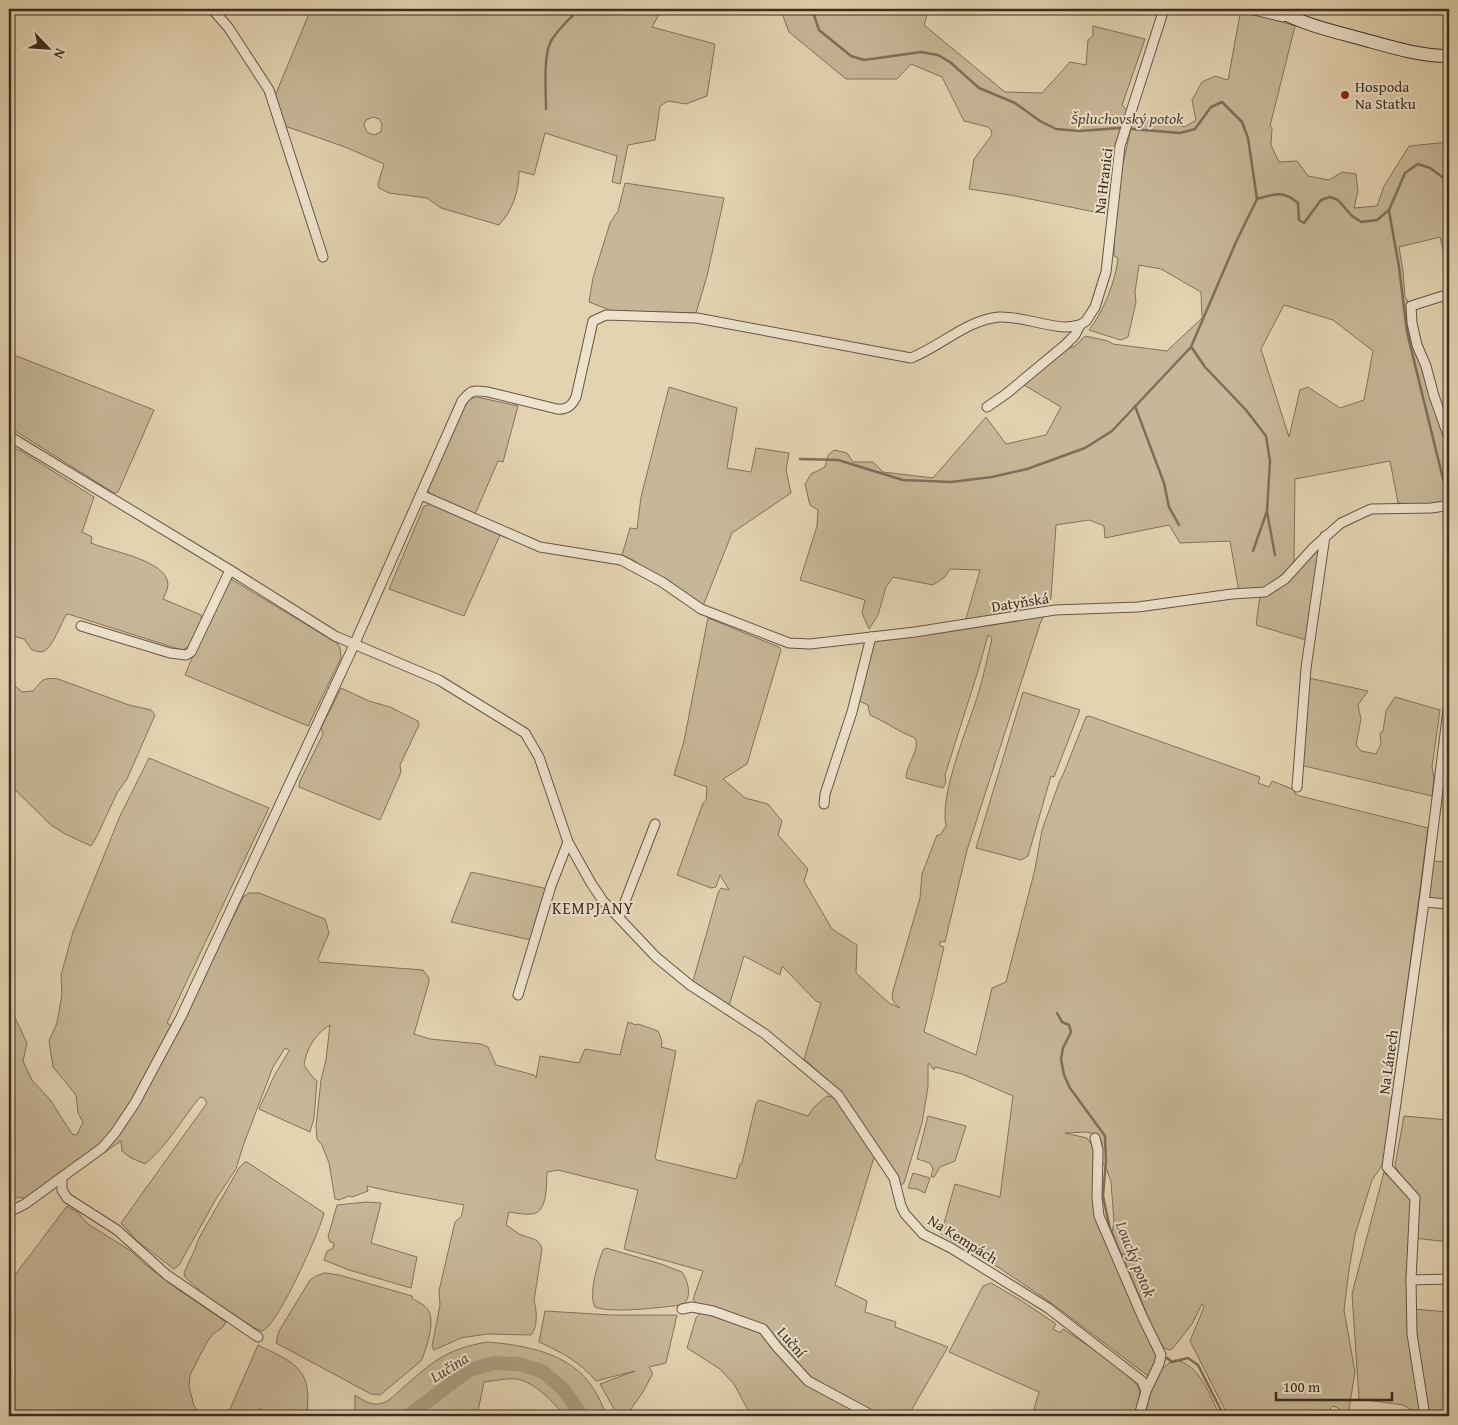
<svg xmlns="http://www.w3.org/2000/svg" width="1458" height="1425" font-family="'Gentium Book Plus',serif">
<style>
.green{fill:#c7b798;stroke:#82725c;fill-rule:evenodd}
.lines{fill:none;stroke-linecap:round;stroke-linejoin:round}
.stream{stroke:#7f6f59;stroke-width:2.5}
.river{stroke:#ab9b7f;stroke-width:14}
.street-casing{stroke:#665644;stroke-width:11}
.secondary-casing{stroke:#3d2d1f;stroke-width:14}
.street{stroke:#ede2cc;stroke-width:9}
.secondary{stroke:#ede2cc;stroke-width:12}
.poi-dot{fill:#8f2418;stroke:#ede2cc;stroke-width:2}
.labels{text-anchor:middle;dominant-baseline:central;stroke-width:4;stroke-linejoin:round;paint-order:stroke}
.poi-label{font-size:15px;fill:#3d2d1f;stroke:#ede2cc;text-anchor:start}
.street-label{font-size:15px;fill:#3d2d1f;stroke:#ede2cc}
.water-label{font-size:16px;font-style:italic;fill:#584837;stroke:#ede2cc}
.neighbourhood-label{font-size:16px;letter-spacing:1px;fill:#3d2d1f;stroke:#ede2cc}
</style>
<rect width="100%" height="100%" fill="#e3d3b1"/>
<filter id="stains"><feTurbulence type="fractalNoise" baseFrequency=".004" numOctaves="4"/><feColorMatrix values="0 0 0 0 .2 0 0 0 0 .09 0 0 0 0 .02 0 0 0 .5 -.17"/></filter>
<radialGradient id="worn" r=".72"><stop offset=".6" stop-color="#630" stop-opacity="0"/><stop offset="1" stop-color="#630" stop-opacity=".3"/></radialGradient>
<g class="green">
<path d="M311 9H662L652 27 715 44 707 96 686 104 668 101 660 106 655 140 628 145 620 184 612 182 617 156 545 133 534 175 519 171C519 191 513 210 499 225L441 208 427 198 389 193 379 188 378 184 384 164 345 147 285 126 275 96ZM373 117 379 119 382 124 381 132 374 135 367 132 364 125 366 120Z"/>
<path d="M770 9H929L924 25 1005 92 1042 93 1070 62 1086 65 1088 40 1093 36V26L1145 39 1122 105 1128 111 1110 215 1010 195 969 189 974 159 992 135 991 130 988 127 964 121 942 77 911 64 897 79H846L789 32 781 11Z"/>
<path d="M1241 9 1295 26 1270 126 1272 128 1271 145 1279 162 1297 161 1308 176 1329 180 1342 172 1356 174 1358 191 1354 208 1377 206 1384 186 1409 146 1449 142V261L1446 262 1440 237 1399 247 1403 271 1405 297 1411 306 1412 323 1449 441V500L1436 506 1398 503 1390 461 1295 479 1294 563 1281 576 1262 589 1239 592 1230 541 1180 543 1169 525 1105 538 1104 526 1089 520 1056 525 1051 598 1040 624 967 850 945 942 941 941 940 943V946L944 947 924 1032 976 1055 992 988 1006 982 1035 869 1042 830 1060 780 1063 775 1086 717 1089 716 1260 777 1258 783 1269 787 1272 781 1295 790V794L1300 796 1428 828 1393 1094 1383 1164 1372 1180 1355 1235 1349 1270 1344 1310 1355 1372 1348 1416H1342V1412L1338 1408 1333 1406 1330 1409 1337 1416H1228L1190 1341 1204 1307 1202 1304 1192 1324 1173 1348 1170 1350 1164 1348 1157 1338 1123 1259 1126 1257 1125 1254 1121 1255 1112 1232 1114 1222 1111 1182 1107 1170 1102 1162V1142L1098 1135 1087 1132 1065 1133 1087 1138 1094 1148 1095 1208 1160 1359 1148 1376 1053 1304 998 1267 941 1234 955 1184 1000 1197 1013 1096 962 1074 935 1067 934 1070 928 1063V1087L922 1123 904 1183 901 1185 898 1181 873 1138 875 1154 835 1285 867 1301 865 1312 896 1322 895 1327 948 1347 908 1416H882L832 1390 809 1375 772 1333 770 1338 808 1381 854 1410 858 1416H751L734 1384 720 1369 687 1348 696 1318 702 1311 693 1299 703 1271 624 1249 638 1190 558 1170 547 1172C546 1184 548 1211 533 1214 525 1215 516 1213 509 1212L506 1225C512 1228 517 1234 524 1236 532 1239 539 1238 542 1249L534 1301C537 1311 538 1327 531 1335L487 1334 461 1338 434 1350 432 1346 440 1305 439 1291 455 1222 461 1217 464 1205 389 1191 367 1186 368 1191 352 1197 349 1196 339 1200 335 1199 329 1163 322 1145 317 1139 316 1126 321 1080 326 1060 330 1025C316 1033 306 1049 304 1065L311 1075 317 1081 314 1118 310 1132 259 1109 274 1076 289 1051V1050L285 1048 273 1067 243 1146 236 1169 216 1199 179 1265 174 1269 136 1240 121 1223 207 1103 204 1098 200 1097C182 1119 168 1145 145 1164L131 1158 122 1151 121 1141 66 1179 27 1199 18 1197 9 1205V1005L27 1043 23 1061 32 1080 51 1101 72 1134 77 1135 83 1122 78 1113 76 1095 53 1067 49 1041 57 1023 62 994 61 975 73 932 120 816 149 758 269 808 167 1023 178 1030 243 897 249 893H259L325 919 329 933 318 959 319 962 423 970 429 978V982L414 1034 430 1039 481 1044 488 1047 496 1065 534 1075 536 1078 540 1056 579 1063 585 1049 620 1055 628 1022 636 1025 638 1024 658 1031 662 1041 661 1047 676 1051 655 1158 657 1160 736 1179 740 1164 742 1163 756 1103 759 1100 808 1116 814 1107 827 1096 836 1098 838 1089 804 1059 821 1003 816 1001 782 966 780 975 744 956 729 1006 693 981 718 893 721 888 729 890 720 875 716 887 711 888 677 875 703 803 706 801 707 787 674 775 684 741 708 618 779 647 781 650 747 764 723 779 745 798 768 804 782 821 778 835 808 869 804 881 832 929 857 945 856 973 889 1003 900 1008C891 1001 891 998 894 987L920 898 922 874 937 835H940L946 826C939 794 969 725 979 691 984 674 988 656 992 638L988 635 978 671 945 775 946 782 943 788 906 778C906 765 921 748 915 738 899 732 886 722 870 715L868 705 859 701 874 641 942 630 968 628 965 622 980 570 950 569 945 577 933 585 893 577 886 587 878 615 869 629 862 613 865 600 800 580 817 526 818 510 810 505 805 484 811 474 825 467 828 455 834 450 847 453 853 462H873L883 472 933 478 986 417 1006 444 1046 435 1061 407 1024 385 1066 350 1075 346 1085 336 1108 341 1113 344 1167 351 1202 318 1201 292 1161 269 1139 265 1135 292 1136 302 1128 337 1121 340 1117 339 1089 330C1103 312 1116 281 1118 258L1114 256V240L1120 177 1132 123 1139 116C1155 120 1169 121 1185 127L1196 120 1192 100 1202 82 1215 76 1228 80ZM1284 305 1333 320 1373 351 1364 400 1340 408 1308 387 1300 390 1289 437 1261 349Z"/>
<path d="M625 183 724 198 707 276 696 313 612 311 589 302 593 278 610 223 618 211Z"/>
<path d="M9 353 154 410 118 492 114 493 9 427Z"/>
<path d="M669 387 737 408 727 468 751 472 756 448 789 453 786 470 791 493 732 533 703 606 633 560 622 555 630 528 637 529 641 497Z"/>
<path d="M477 397 518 406 503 462 498 461 475 514 430 495 428 490 461 411 470 399Z"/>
<path d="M13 448 21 451 94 497 82 532 92 537 91 543C109 551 167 560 168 584 168 589 165 595 163 599L201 615C203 625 193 647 182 650L68 614 66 615C62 622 52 648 44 651 41 653 36 651 32 650L24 639 9 635V451Z"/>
<path d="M432 504 501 533 464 616 389 589 424 506Z"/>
<path d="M1321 548 1306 640 1256 625 1260 595 1312 552Z"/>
<path d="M231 579 337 643 340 648 341 658 308 726 185 675 199 641Z"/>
<path d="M9 676 14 685 22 692 33 691C43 680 42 677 58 679L129 705 151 710 155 715 127 779 117 793 97 836 91 846 65 834 51 825 9 784Z"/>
<path d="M1309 678 1368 691 1358 705 1361 719 1356 745 1361 751 1376 754 1381 744 1380 733 1383 731 1386 711 1395 697 1440 710 1432 767 1434 778 1432 796 1300 765 1305 739Z"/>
<path d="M341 688 369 701 390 707 418 721 419 725 400 765 401 772 380 820 299 787 300 781 323 734 321 728Z"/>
<path d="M1023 692 1080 710 1054 777 1051 776 1028 856 1021 860 976 848Z"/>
<path d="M1432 861 1449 862V901L1434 899 1428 896Z"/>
<path d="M471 872 548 889 531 940 451 922Z"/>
<path d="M928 1116 966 1126 955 1161 940 1167 934 1177H931L933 1169 930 1163 917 1159Z"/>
<path d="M1404 1116 1449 1120V1242L1414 1238 1413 1309 1449 1312V1416H1423L1403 1405 1359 1399 1352 1294 1384 1172 1414 1202 1415 1198 1395 1166Z"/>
<path d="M245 1162H247L324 1213C320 1231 277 1327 262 1331L254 1328 207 1297 185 1277 184 1273 195 1249 199 1238 239 1168Z"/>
<path d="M913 1173 930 1178 925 1193 917 1189 908 1188Z"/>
<path d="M366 1202 381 1203 371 1243 417 1257 411 1288 349 1270 324 1260 327 1251 333 1248 334 1243 330 1242 328 1237 337 1205Z"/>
<path d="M67 1206 78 1213 88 1224 131 1251 146 1265 173 1286 226 1322 222 1328 213 1334 207 1342 190 1375 189 1386 194 1406 199 1411 214 1416 220 1415 230 1409 258 1345C277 1355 304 1363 307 1388 309 1397 307 1407 307 1416H264L261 1408 254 1413H245L234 1416H9V1283Z"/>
<path d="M606 1248 661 1264 682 1272C688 1280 693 1299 682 1305 663 1307 612 1314 595 1307 588 1294 598 1263 603 1250Z"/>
<path d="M325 1273 339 1275 412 1296V1298C418 1302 425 1305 428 1310 436 1321 426 1350 421 1361L380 1395 371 1394 276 1343 279 1331 310 1280 316 1276Z"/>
<path d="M991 1283 1022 1301 1056 1324 1053 1329 1060 1333 1063 1329C1079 1340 1134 1373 1139 1389 1141 1398 1138 1408 1135 1416H1032L1039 1392 949 1352 983 1286Z"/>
<path d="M545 1311 611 1315H677L666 1363 649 1367 652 1372V1375L643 1392 626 1416H618L600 1384 635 1371 596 1381C580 1362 561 1352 539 1342Z"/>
<path d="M487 1342C525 1345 571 1353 593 1388 599 1397 603 1407 607 1416H565C554 1403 534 1381 516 1379 506 1378 494 1381 484 1382L477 1416H355V1395C363 1400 372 1407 383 1403 391 1400 400 1390 407 1384 436 1359 448 1349 487 1342Z"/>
<path d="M1175 1360C1200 1364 1210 1396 1220 1416H1145C1150 1396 1153 1369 1175 1360Z"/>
</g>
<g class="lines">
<g class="stream">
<path d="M812 9 819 30 851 56 864 60 921 52 938 55 950 62 979 88 1015 103 1040 121 1056 129 1079 131 1120 128 1180 133 1195 129 1211 107 1222 102 1242 122 1248 138 1257 199C1274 194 1283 190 1298 203L1299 220 1304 223 1321 200 1330 197 1338 200 1351 215 1361 222 1377 220 1389 210 1405 173 1418 164 1430 168 1449 182"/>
<path d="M546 109C546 91 543 56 551 41 557 31 572 15 581 9"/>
<path d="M1447 205 1449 199"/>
<path d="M1389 211 1399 267 1407 332 1444 483"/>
<path d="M1192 348 1205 367 1246 410 1266 436 1270 461 1267 511 1253 551"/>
<path d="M1135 406 1164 483 1169 507 1179 525"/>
<path d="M800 459 838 460 903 480 951 482 992 477 1027 469 1085 448 1112 431 1191 347 1236 242 1257 199"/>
<path d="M1267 512 1275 555"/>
<path d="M1057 1013 1062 1022 1069 1025 1071 1032 1063 1048 1061 1059 1064 1075 1070 1088 1105 1136 1106 1161 1103 1196 1110 1229 1149 1321"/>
<path d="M1167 1358 1172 1362 1188 1358 1198 1365 1224 1416"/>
</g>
<path class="river" d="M408 1416 469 1370 494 1363 518 1364 542 1371 563 1389 582 1416"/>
<g class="street-casing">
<g id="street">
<path d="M212 9 228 27 269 90 323 257"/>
<path d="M1250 9 1283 17"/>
<path d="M1449 294 1411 306 1412 323 1417 345 1426 366 1434 396 1449 438"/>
<path d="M987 407 1006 394 1065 345 1075 335 1080 325 1086 321 1095 307 1106 272 1120 146 1164 9"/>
<path d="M9 436 230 570 335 636 439 680 525 733 539 757 568 842 591 883 603 901 656 957 690 985 765 1034 838 1095 894 1178 901 1206 905 1214 923 1234 951 1248 1048 1308 1142 1381 1146 1391 1139 1416"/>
<path d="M421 495 540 547 621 560 662 582 701 609 789 643 810 644 915 632 1055 610 1138 607 1232 594 1265 592 1285 579 1314 547 1341 523 1371 509 1431 508 1445 506 1449 503"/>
<path d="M81 626 170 653 186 655 191 652 230 570"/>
<path d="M1297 787 1306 668 1325 536"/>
<path d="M824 804 825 794 852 712 871 637"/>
<path d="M1424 902 1449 904"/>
<path d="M619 917 655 824"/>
<path d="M518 995 551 886 568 842"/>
<path d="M1095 1138 1098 1150 1097 1198 1099 1216 1142 1316 1161 1355 1159 1364 1146 1391"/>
<path d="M62 1178V1190L67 1198 117 1230 167 1275 258 1337"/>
<path d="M9 1212 25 1204 102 1148 115 1133 135 1103 181 1017 354 645 462 401C472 389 473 390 488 392L557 409C567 410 572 406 576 397L593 321 606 315 697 318 911 358C941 346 967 320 999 317 1021 316 1043 326 1065 327 1070 327 1075 326 1080 325"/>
<path d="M1411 1280 1449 1279"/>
<path d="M682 1309 692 1307 713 1311 763 1329 777 1347 808 1381 873 1416"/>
<path d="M1425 1416 1412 1334 1411 1280 1415 1198 1387 1167 1424 902 1449 702"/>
</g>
</g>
<g class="secondary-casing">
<path id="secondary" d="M1275 9C1302 24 1332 31 1362 39 1391 47 1419 56 1449 56"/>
</g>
<use href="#street" class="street"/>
<use href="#secondary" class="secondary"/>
</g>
<circle class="poi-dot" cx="1345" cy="95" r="5"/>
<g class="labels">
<g class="poi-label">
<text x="1355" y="86">Hospoda<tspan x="1355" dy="17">Na Statku</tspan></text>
</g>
<g class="street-label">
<text transform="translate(1103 181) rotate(-83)">Na Hranici</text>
<text transform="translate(1020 602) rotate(-9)">Datyňská</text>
<text transform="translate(1388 1062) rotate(-82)">Na Lánech</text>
<text transform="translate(963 1239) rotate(32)">Na Kempách</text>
<text transform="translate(792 1342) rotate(49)">Luční</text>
</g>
<g class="water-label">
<text x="1127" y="118">Špluchovský potok</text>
<text transform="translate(1136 1259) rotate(68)">Loucký potok</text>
<text transform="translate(449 1367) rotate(-32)">Lučina</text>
</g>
<g class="neighbourhood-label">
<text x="593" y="908">KEMPJANY</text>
</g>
</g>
<rect width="1458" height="1425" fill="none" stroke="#e3d3b1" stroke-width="30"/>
<rect x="10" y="10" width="1438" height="1405" fill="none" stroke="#3d2d1f" stroke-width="2.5"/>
<rect x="15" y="15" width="1428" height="1395" fill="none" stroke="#3d2d1f"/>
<g transform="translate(48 48) rotate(115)" stroke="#ede2cc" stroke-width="4" paint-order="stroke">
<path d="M0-4L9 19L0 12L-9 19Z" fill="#3d2d1f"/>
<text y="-8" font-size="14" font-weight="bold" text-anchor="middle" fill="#3d2d1f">N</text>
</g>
<path d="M1276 1392v8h116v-8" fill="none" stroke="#3d2d1f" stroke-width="2.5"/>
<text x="1283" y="1392" font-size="15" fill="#3d2d1f" stroke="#ede2cc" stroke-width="4" paint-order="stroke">100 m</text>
<rect width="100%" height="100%" filter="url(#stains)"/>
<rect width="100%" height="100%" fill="url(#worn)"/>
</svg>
